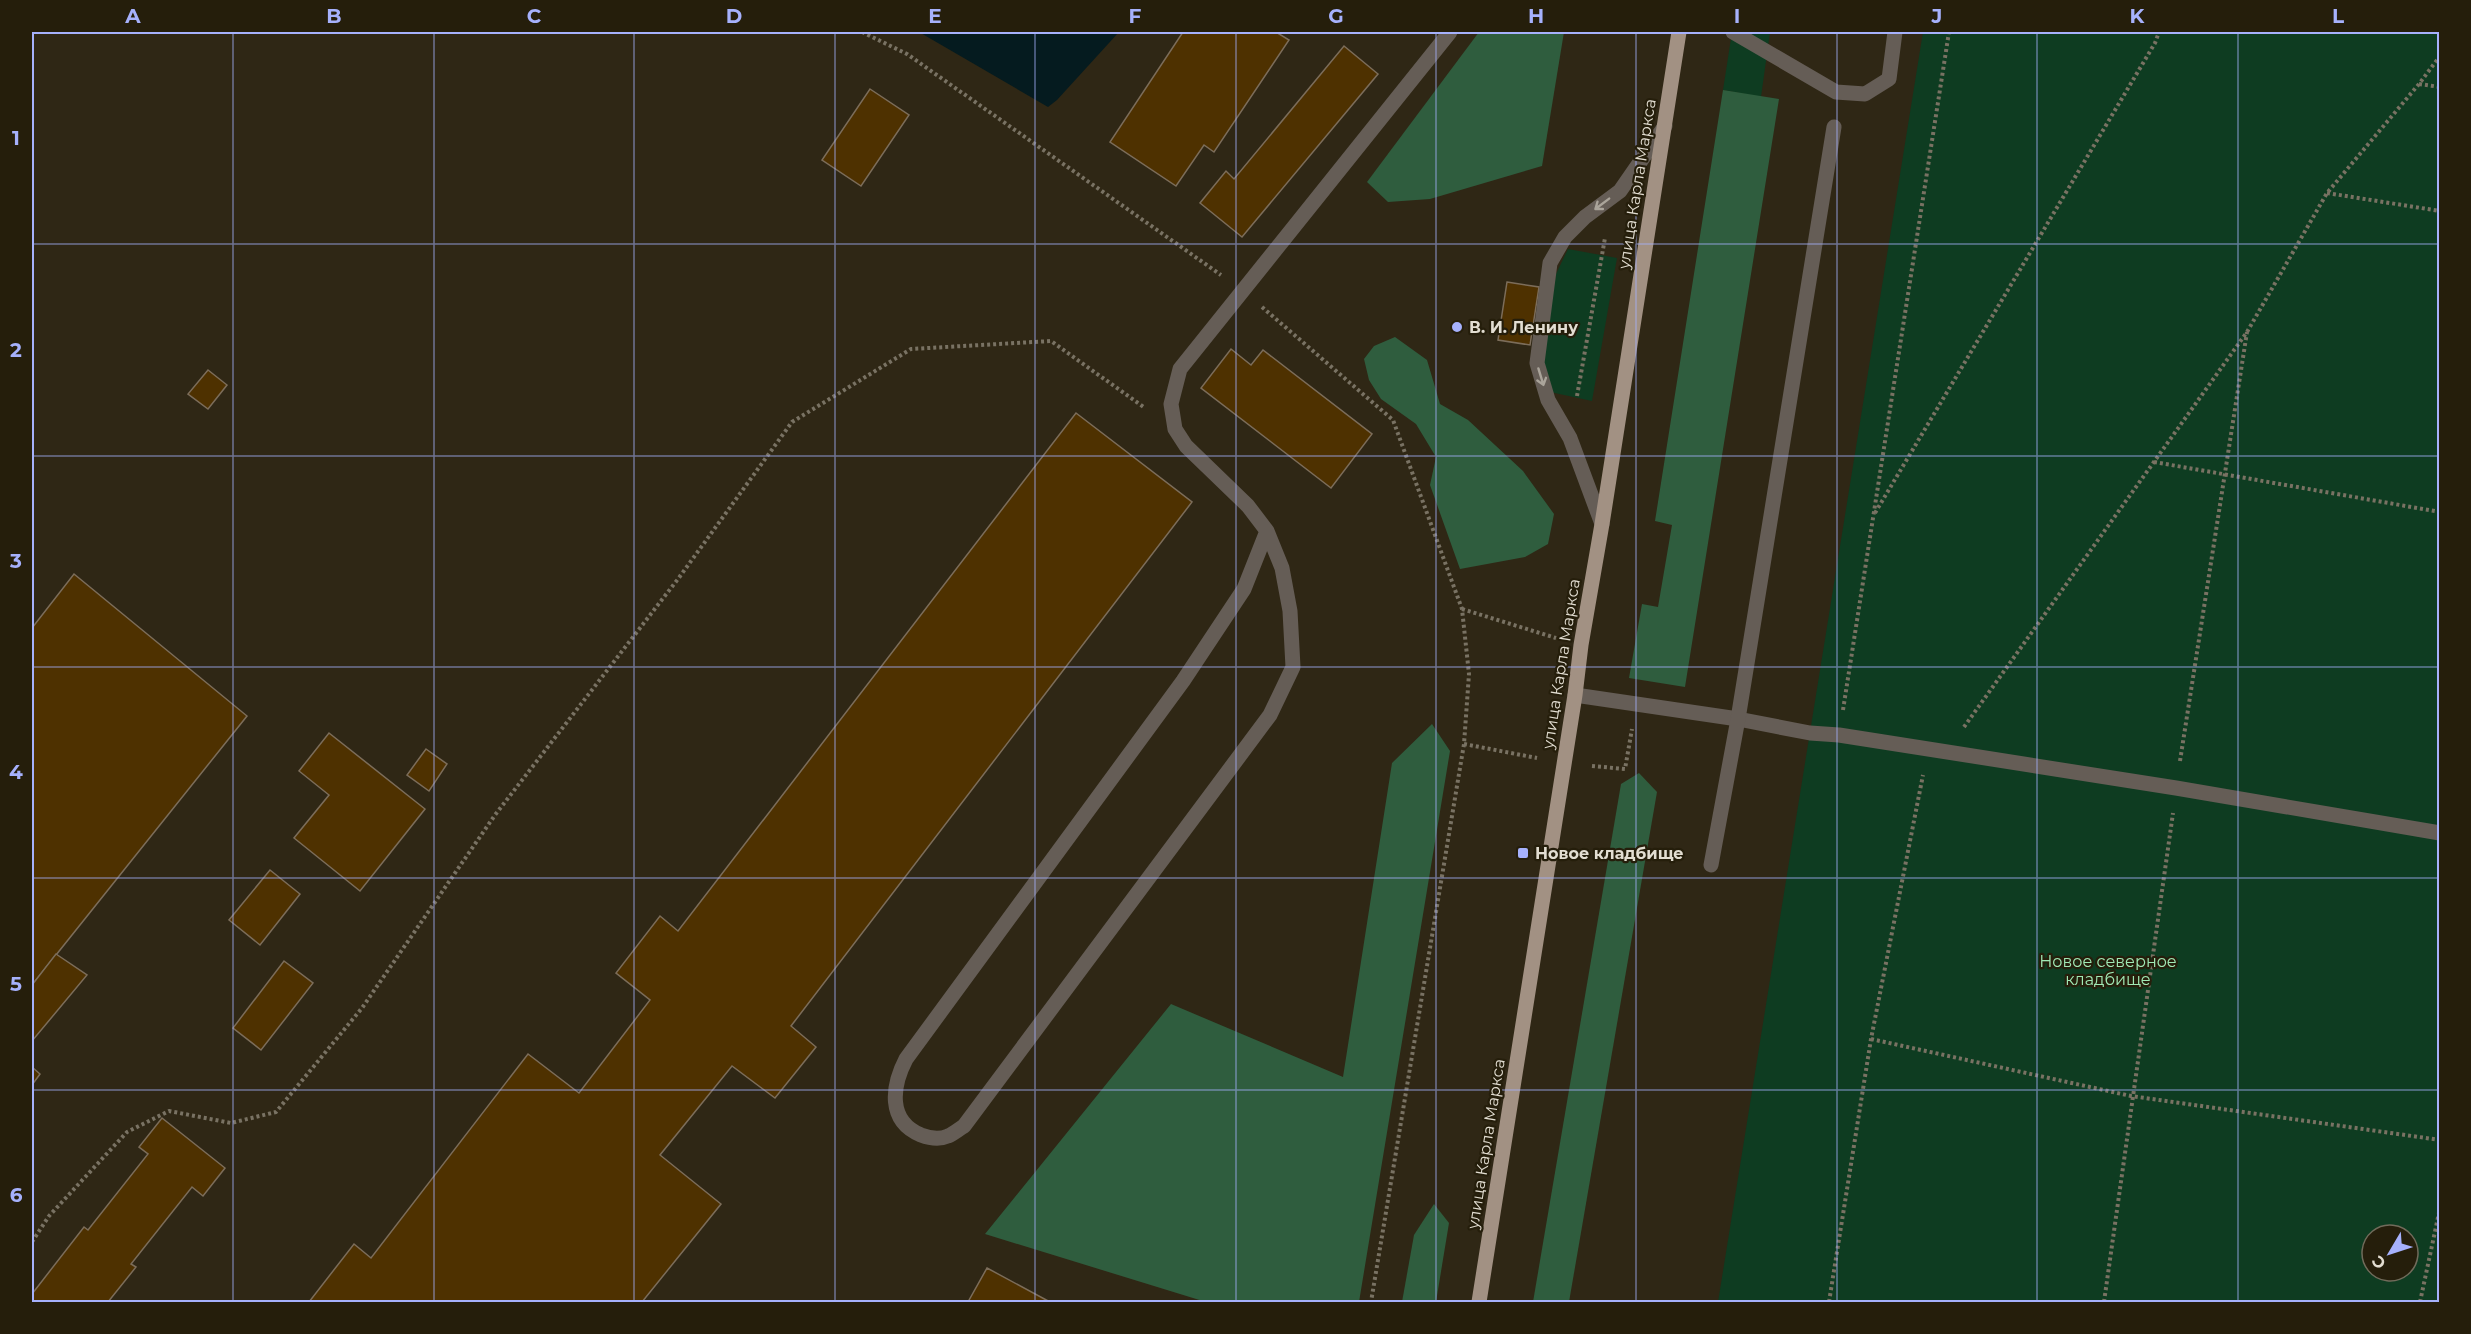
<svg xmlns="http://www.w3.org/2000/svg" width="2471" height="1334" font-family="Montserrat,sans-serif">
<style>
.green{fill:#0e3c21;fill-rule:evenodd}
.forest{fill:#2f5d3e}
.water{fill:#051b1f}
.building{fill:#4e3100;stroke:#7c6d5a;stroke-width:1.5}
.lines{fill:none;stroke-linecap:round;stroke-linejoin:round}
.path{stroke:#797263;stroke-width:4;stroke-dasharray:3 3;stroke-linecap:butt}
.service{stroke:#655d56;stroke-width:15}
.primary{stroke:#a29183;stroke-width:15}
.oneway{stroke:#aaa49a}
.grid{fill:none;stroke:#a6b1fc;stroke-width:1.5;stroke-opacity:0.55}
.poi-dot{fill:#a6b1fc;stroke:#251e0b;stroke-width:2}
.labels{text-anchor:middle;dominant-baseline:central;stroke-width:4.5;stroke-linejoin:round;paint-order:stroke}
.street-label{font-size:16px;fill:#e3ded2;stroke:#251e0b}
.poi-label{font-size:16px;font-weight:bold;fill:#e3ded2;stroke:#251e0b;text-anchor:start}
.park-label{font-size:16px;fill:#a0e9b5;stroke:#251e0b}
.neatline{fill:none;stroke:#a6b1fc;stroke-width:2}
.grid-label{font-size:20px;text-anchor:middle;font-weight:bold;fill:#a6b1fc}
</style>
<rect width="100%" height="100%" fill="#2f2715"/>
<g class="green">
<path d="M1732 32H1770L1761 97 1723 90Z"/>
<path d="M1923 32H2439V1302H1718ZM2372 1235H2408V1271H2372Z"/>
<path d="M1568 249 1617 258 1592 401 1550 392 1541 366 1556 274Z"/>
</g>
<g class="forest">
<path d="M1479 32H1564L1542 166 1430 199 1388 202 1367 182Z"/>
<path d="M1723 90 1779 99 1685 687 1629 678 1642 604 1658 607 1672 525 1655 521Z"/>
<path d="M1395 337 1427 360 1440 404 1468 420 1523 471 1554 514 1548 544 1525 557 1460 569 1430 485 1436 457 1416 424 1381 399 1369 380 1364 359 1374 346Z"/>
<path d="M1432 724 1450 751 1359 1302H1206L985 1234 1171 1004 1343 1077 1392 763Z"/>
<path d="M1639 773 1657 792 1569 1302H1533L1621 784Z"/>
<path d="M1434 1204 1449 1223 1436 1302H1402L1414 1235Z"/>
</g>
<path class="water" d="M919 32H1119L1057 100 1048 107Z"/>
<g class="building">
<path d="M1183 32H1276L1289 40 1214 152 1204 145 1176 186 1110 142Z"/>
<path d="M1344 46 1378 74 1242 237 1200 203 1226 171 1234 179Z"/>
<path d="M870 89 909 115 861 186 822 160Z"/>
<path d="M1507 282 1539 287 1530 345 1498 340Z"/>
<path d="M1231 349 1251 365 1263 350 1372 434 1331 488 1201 388Z"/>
<path d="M208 370 227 385 208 409 188 394Z"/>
<path d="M1076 413 1192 502 791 1026 816 1047 775 1098 732 1066 660 1155 721 1204 642 1302H309L354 1244 371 1258 528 1054 579 1093 650 1000 616 973 660 916 678 931Z"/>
<path d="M74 574 247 716 32 985V628Z"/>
<path d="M329 733 425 809 360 891 294 838 329 795 299 771Z"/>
<path d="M426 749 447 764 429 791 407 775Z"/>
<path d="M270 870 300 894 260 945 229 920Z"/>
<path d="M56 954 87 975 32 1041V985Z"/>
<path d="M284 961 313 983 261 1050 233 1028Z"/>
<path d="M32 1067 40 1074 32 1085Z"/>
<path d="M162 1118 225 1168 203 1196 192 1187 131 1264 136 1267 108 1302H32V1294L84 1227 88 1230 148 1154 139 1147Z"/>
<path d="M987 1268 1050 1302H968Z"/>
</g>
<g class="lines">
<g class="path">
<path d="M862 32 907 54 1221 275"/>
<path d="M2419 84 2440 87"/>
<path d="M2327 193 2440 211"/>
<path d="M1262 307 1393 420 1462 609 1469 674 1464 744 1371 1302"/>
<path d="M1577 396 1605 238"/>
<path d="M2154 462 2440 512"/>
<path d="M1875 513 2155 43 2159 32"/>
<path d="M1462 609 1556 638"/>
<path d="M1843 710 1949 32"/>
<path d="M1964 727 2247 332 2327 193 2419 84 2440 56"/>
<path d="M1464 744 1537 758"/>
<path d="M2180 761 2247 332"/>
<path d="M1592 766 1625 769 1632 729"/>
<path d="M1871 1039 2131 1096 2440 1140"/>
<path d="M32 1242 49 1216 127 1132 169 1111 231 1123 276 1112 362 1008 495 815 678 579 792 422 911 349 1051 341 1145 408"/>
<path d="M1829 1302 1871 1039 1923 775"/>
<path d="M2104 1302 2173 813"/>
<path d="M2420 1302 2440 1208"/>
</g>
<g class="service">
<path d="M1733 32 1836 92 1865 94 1889 79 1895 32"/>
<path d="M1602 524 1570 438 1548 400 1537 363 1550 263 1565 237 1585 217 1620 191 1665 126"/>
<path d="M1267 531 1244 589 1183 681 906 1059C892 1086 887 1121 921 1135 929 1138 939 1140 948 1136 953 1134 959 1129 964 1126L1270 715 1293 667 1290 611 1282 568 1267 531 1248 506 1186 446 1175 429 1171 404 1180 369 1450 32"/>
<path d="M1575 695 1738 719 1810 733 1839 735 2176 788 2440 833"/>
<path d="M1711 865 1738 719 1834 127"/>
</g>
<path class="primary" d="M1479 1302 1575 695 1581 645 1602 524 1679 32"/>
</g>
<defs><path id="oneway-shaft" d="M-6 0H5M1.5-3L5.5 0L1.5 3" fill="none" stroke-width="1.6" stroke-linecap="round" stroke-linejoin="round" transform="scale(1.5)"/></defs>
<g class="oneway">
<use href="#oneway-shaft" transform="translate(1602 204) rotate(143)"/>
<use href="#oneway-shaft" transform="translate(1541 377) rotate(73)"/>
</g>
<path class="grid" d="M233 32V1302M434 32V1302M634 32V1302M835 32V1302M1035 32V1302M1236 32V1302M1436 32V1302M1636 32V1302M1837 32V1302M2037 32V1302M2238 32V1302M32 244H2440M32 456H2440M32 667H2440M32 878H2440M32 1090H2440"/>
<g class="poi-dot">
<circle cx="1457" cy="327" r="6"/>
<rect x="1517" y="847" width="12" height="12" rx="3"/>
</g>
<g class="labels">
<g class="street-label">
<text transform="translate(1637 184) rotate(-81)">улица Карла Маркса</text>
<text transform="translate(1561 664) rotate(-81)">улица Карла Маркса</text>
<text transform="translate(1486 1144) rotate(-81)">улица Карла Маркса</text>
</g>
<g class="poi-label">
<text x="1469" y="327">В. И. Ленину</text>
<text x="1535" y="853">Новое кладбище</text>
</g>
<g class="park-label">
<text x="2108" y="961">Новое северное<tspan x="2108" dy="18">кладбище</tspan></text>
</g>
</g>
<rect width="2471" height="1334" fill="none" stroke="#251e0b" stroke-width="66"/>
<g transform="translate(2390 1253) rotate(231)"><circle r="28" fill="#251e0b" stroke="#716b5b" stroke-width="1.5"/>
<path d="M0-4.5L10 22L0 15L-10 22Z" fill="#a6b1fc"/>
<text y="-9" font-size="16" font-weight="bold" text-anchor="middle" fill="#e3ded2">С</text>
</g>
<rect x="33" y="33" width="2405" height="1268" class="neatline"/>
<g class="grid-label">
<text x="133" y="23">A</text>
<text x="334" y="23">B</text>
<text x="534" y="23">C</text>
<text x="734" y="23">D</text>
<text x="935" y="23">E</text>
<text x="1135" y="23">F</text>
<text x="1336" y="23">G</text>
<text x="1536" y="23">H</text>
<text x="1737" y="23">I</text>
<text x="1937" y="23">J</text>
<text x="2137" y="23">K</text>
<text x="2338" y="23">L</text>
<text x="16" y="145">1</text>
<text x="16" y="357">2</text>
<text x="16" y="568">3</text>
<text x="16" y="779">4</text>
<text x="16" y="991">5</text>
<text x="16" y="1202">6</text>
</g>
</svg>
